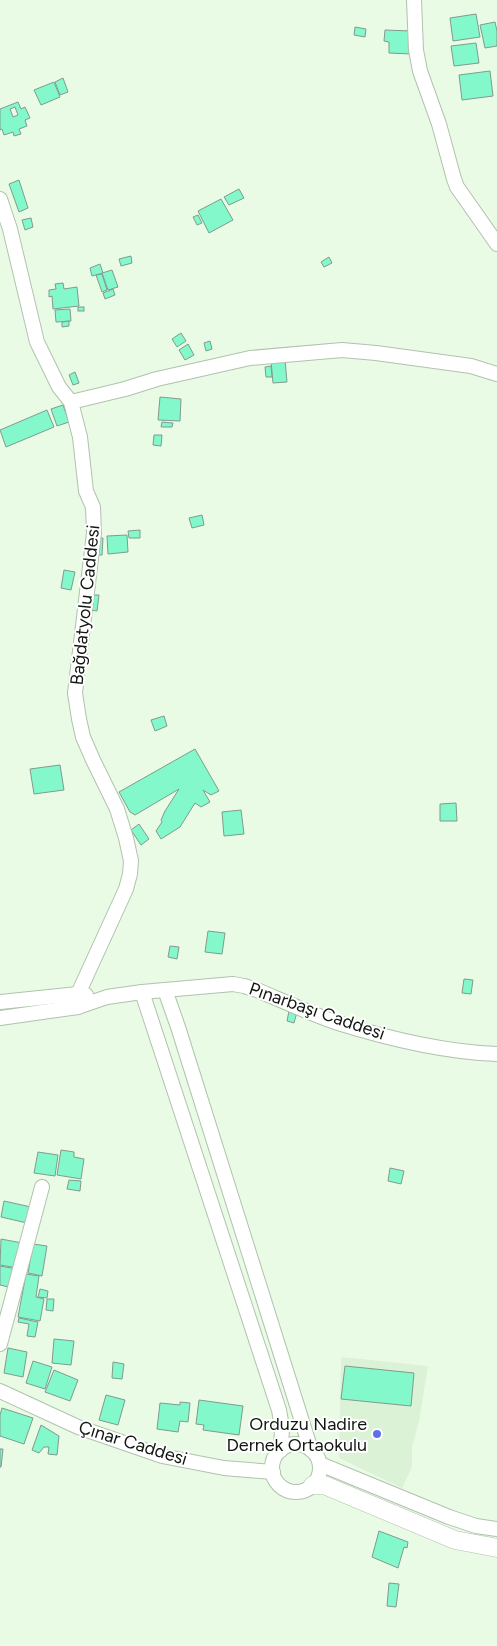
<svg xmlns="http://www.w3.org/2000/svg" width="497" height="1646" font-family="Figtree,sans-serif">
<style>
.built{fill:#dbf2d6}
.building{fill:#82f8cb;stroke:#819b8f;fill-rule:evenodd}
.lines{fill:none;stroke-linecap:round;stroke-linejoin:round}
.minor-casing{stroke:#b1c2ae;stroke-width:16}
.major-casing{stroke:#b1c2ae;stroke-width:19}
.minor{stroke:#fff;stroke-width:14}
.major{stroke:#fff;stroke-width:18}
.poi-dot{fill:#5e70e7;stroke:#fff;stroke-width:2}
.labels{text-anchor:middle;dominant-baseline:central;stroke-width:4;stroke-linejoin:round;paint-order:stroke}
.street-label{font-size:18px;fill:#111710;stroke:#fff}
.poi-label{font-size:18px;fill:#111710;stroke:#fff;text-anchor:end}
</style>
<rect width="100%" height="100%" fill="#e9fbe5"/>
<path class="built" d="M341 1357 428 1366 419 1421 412 1447V1467L402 1488 339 1458Z"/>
<g class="building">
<path d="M476 14 480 37 453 41 450 18Z"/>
<path d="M495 22 497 31V46L485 48 480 25Z"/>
<path d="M355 27 366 29 365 37 354 35Z"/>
<path d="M385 30 412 31 411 54 389 53V42L384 41Z"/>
<path d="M476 43 479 63 454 66 451 46Z"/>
<path d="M490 71 493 96 462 100 459 75Z"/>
<path d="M63 78 68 92 60 95 55 82Z"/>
<path d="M54 82 60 97 41 105 34 90Z"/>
<path d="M18 102 21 109 25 107 30 118 25 120 27 126 19 129 21 134 14 136 13 132 4 135 2 129 0 130V109ZM15 107 18 115 13 117 10 109Z"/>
<path d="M19 180 28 208 19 212 9 184Z"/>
<path d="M239 189 244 198 229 205 224 197Z"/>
<path d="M221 199 233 220 209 233 198 211Z"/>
<path d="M198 215 202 223 197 225 193 217Z"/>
<path d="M31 218 33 227 25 230 22 220Z"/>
<path d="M131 256 132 263 121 266 119 259Z"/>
<path d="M329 257 332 263 324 267 321 262Z"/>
<path d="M100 264 103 273 92 276 90 268Z"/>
<path d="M112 270 118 287 108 290 102 273Z"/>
<path d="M102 274 107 290 102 292 96 275Z"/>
<path d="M63 283 64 289 77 287 79 306 53 309 52 296 49 297V290L56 289 55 284Z"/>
<path d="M113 289 115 295 105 299 103 293Z"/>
<rect x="78" y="307" width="6" height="4"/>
<path d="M70 309 71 321 56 322 55 310Z"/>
<path d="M69 321V326L62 327V322Z"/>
<path d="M181 333 186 341 177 347 172 339Z"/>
<path d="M210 341 212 349 206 351 204 343Z"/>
<path d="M188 344 194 355 185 360 179 350Z"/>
<path d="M285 360 287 382 273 383 271 361Z"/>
<path d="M271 366 272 377H266L265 367Z"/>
<path d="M75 372 79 383 73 385 69 375Z"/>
<path d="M160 397 181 399 180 421 158 420Z"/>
<path d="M63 405 69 422 57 426 51 409Z"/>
<path d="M47 410 54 427 6 447 0 430Z"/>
<path d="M162 422 173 423 172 427H161Z"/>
<path d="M154 435H162L161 446 153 445Z"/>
<path d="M202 515 204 525 192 528 189 518Z"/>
<path d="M140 530V538H129L128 531Z"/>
<path d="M127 535 128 552 108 554 107 536Z"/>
<path d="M97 538H103L102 555H97Z"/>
<path d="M64 570 75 572 71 590 61 588Z"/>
<path d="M92 595H99L97 611 90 610Z"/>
<path d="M164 716 167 726 155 731 151 720Z"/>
<path d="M195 749 219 791 211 795 203 790 210 802 201 807 195 803 180 827 161 839 156 831 162 822 161 820 165 811 179 789 135 815 130 812 119 792Z"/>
<path d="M60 765 64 790 34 794 30 769Z"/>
<path d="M456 803 457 821H440V804Z"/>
<path d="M241 810 244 834 224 836 222 812Z"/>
<path d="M139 824 149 839 141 845 131 830Z"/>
<path d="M208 931 225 933 222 954 205 952Z"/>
<path d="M170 946 179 947 177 959 168 957Z"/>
<path d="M464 979 473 980 471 994 462 993Z"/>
<path d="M289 1011 297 1012 294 1023 287 1021Z"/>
<path d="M61 1150 74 1152V1157L84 1159 81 1179 57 1175Z"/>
<path d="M38 1152 58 1155 55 1176 34 1173Z"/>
<path d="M390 1168 404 1171 401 1184 388 1181Z"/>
<path d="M69 1180 81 1181 80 1191 67 1189Z"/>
<path d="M4 1201 31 1207 27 1223 1 1217Z"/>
<path d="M1 1239 22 1243 18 1268 0 1265Z"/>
<path d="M33 1244 47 1246 42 1276 28 1273Z"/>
<path d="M0 1266 17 1269 13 1288 0 1285Z"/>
<path d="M26 1274 39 1276 36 1297 44 1299 40 1321 18 1317Z"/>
<path d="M40 1289 48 1291 47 1298 38 1297Z"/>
<path d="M47 1299H54L53 1311 46 1310Z"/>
<path d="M19 1318 38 1322 35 1337 27 1336 29 1324 18 1322Z"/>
<path d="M54 1339 74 1341 71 1365 52 1363Z"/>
<path d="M8 1348 27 1352 23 1377 4 1373Z"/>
<path d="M33 1361 52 1367 45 1389 26 1383Z"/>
<path d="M113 1362 124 1364 122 1379 112 1378Z"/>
<path d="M345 1366 414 1373 411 1406 341 1399Z"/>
<path d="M54 1370 78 1380 70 1401 45 1392Z"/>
<path d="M106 1395 125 1400 118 1425 99 1420Z"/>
<path d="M199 1400 243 1406 239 1435 203 1430 204 1425 196 1424Z"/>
<path d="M180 1402 190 1403 188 1422 180 1421 178 1432 157 1429 160 1403 180 1405Z"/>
<path d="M2 1408 33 1418 24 1444 0 1436V1415Z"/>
<path d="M41 1425 59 1436 57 1455 48 1454 49 1447H44L39 1453 32 1450Z"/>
<path d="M0 1449H3L1 1467H0Z"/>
<path d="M379 1531 408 1542 407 1548 404 1547 398 1568 372 1557Z"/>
<path d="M389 1583 399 1584 396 1607 387 1606Z"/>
</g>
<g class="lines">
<g class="minor-casing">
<g id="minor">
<path d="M414 0 416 50 420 71 439 124 454 179 457 187 497 244"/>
<path d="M0 199 10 229 37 342 59 387 71 402 80 437 86 491 93 507 94 533 75 693 79 719 83 737 93 760 117 809 126 838 131 861 130 874 126 889 78 994V1007"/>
<path d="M71 402 125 389 157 379 250 358 342 350 376 353 471 366 497 374"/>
<path d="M165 990 178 1027 311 1450"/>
<path d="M142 992 279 1410 282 1427 281 1450"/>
<path d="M0 1002 78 994 86 995"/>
<path d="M0 1018 78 1007 107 997 142 992 233 984 244 986 257 990C283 1001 309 1013 335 1022 386 1038 444 1052 497 1054"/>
<path d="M0 1344 42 1187"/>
<path d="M0 1391 78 1427 162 1456 224 1468 273 1472"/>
<circle cx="296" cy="1468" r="24"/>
<path d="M320 1464 449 1517 476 1526 497 1529"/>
</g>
</g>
<g class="major-casing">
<path id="major" d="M313 1485H324L455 1540 497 1548"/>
</g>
<use href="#minor" class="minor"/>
<use href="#major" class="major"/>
</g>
<circle class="poi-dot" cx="377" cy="1434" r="5"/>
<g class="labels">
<g class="street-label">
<text transform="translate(85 605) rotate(-84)">Bağdatyolu Caddesi</text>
<text transform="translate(317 1011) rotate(19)">Pınarbaşı Caddesi</text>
<text transform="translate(133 1443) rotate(17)">Çınar Caddesi</text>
</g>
<g class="poi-label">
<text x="367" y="1424">Orduzu Nadire<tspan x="367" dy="21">Dernek Ortaokulu</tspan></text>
</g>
</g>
</svg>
